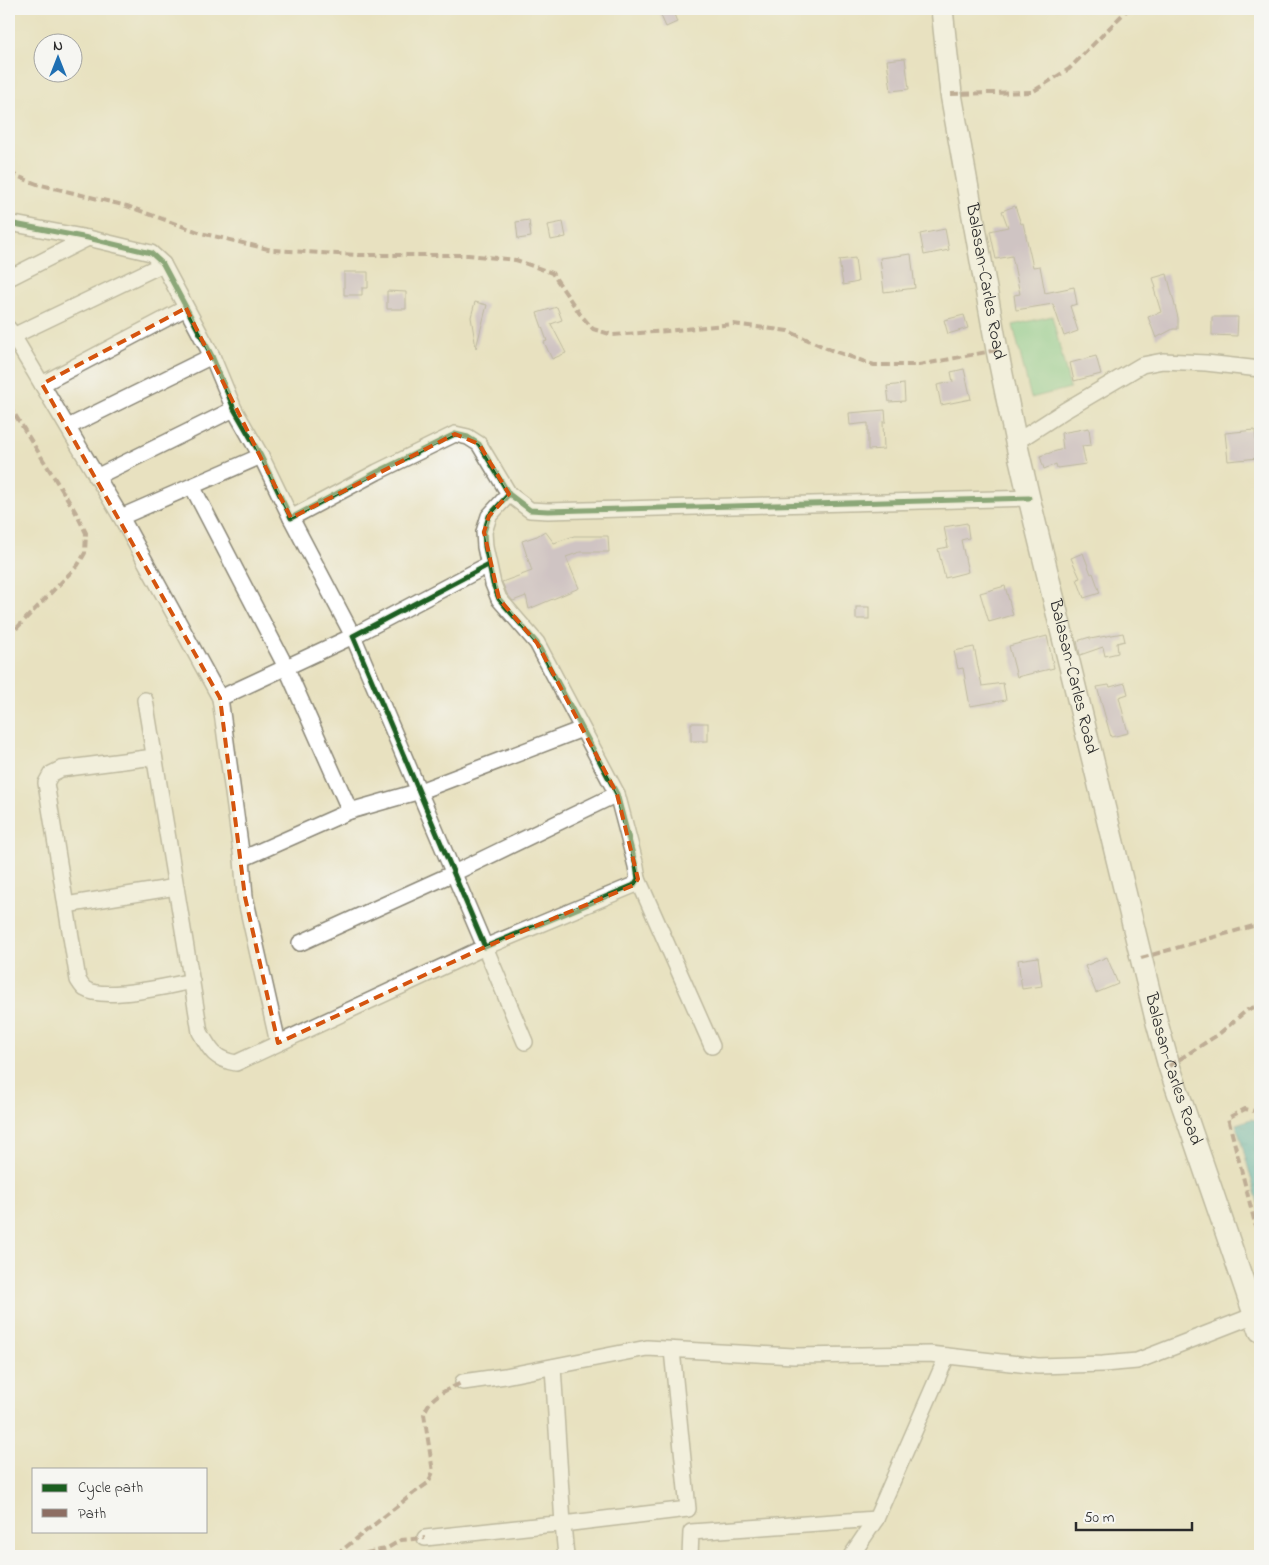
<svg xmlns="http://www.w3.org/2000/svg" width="1269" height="1565" font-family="'Indie Flower',sans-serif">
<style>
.pitch{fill:#76cb90;stroke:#507b5e}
.water{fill:url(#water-ripples);stroke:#346c72}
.building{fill:#b29fc8}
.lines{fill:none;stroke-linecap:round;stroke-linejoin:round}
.street-casing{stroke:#8a8676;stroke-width:18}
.secondary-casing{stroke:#8a8676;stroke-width:24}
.street{stroke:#fff;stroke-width:15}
.secondary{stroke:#fff;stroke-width:21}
.quiet{stroke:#8d6e63;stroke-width:4;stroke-dasharray:8 4;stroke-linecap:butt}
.cycleway-casing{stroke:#f6f6f2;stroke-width:8}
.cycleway{stroke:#1b5e20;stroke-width:5}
.marked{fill:none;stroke:#d5540f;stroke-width:4;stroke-dasharray:10 6;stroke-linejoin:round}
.labels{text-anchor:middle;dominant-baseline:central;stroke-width:4;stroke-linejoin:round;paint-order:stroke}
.street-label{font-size:18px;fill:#2b2b2b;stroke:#f6f6f2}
</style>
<defs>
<pattern id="water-ripples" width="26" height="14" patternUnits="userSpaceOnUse" patternTransform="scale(1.25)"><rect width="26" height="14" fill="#3cacb8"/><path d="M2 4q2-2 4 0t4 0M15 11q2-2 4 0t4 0" fill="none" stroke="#338c96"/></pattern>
</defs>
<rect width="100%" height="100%" fill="#f6f6f2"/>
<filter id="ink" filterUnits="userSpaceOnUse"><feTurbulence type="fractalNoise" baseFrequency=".02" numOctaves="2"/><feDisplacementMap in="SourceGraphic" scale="10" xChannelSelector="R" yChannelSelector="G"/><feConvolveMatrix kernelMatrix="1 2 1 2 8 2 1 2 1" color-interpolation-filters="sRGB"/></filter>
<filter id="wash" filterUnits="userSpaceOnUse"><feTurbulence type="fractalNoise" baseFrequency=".0096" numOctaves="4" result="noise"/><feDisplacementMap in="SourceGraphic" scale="20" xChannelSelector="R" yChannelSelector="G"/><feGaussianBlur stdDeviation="1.12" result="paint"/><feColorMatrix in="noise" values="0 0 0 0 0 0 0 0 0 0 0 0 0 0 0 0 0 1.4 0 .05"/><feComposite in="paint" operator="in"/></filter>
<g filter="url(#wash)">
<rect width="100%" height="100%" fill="#e8e1c0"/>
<path class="pitch" d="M1052 316 1070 388 1031 398 1013 325Z"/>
<path class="water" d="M1251 1119 1260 1121V1210L1236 1124Z"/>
<g id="blocks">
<g class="building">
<path d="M658 9H672L677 22 666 27Z"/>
<path d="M905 58 909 89 891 91 887 60Z"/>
<path d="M1015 206 1021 224 1023 223 1033 267 1040 266 1045 293 1074 287 1077 304 1070 306 1078 331 1064 336 1053 304 1016 310 1014 295 1020 294 1012 256 996 259 990 231 1008 227 1002 211Z"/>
<path d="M529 220 531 237 518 239 516 222Z"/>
<path d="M563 222 566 237 551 240 548 225Z"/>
<path d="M945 229 949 250 924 255 920 234Z"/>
<path d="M911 254 915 288 884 292 880 258Z"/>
<path d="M855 258 858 282 843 285 839 260Z"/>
<path d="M344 272H368V288H362V295H344Z"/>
<path d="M1167 274 1178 318V329H1173L1156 338 1148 317 1161 312 1154 289 1156 288 1153 278Z"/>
<path d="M387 291 406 292V309H387Z"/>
<path d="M475 302 487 305 476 348 471 317Z"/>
<path d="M557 307 562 320 551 324 566 353 552 359 544 342 547 341 537 313Z"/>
<path d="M964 315 968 328 948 334 944 320Z"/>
<path d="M1212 317H1238L1237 336 1212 335Z"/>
<path d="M1096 356 1101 374 1074 381 1070 363Z"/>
<path d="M964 369 971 399 941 405 937 385 953 382 951 372Z"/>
<path d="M904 384 905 401 889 402 887 386Z"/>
<path d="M885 410 886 422H883L884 449 868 450V423L850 425 849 413Z"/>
<path d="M1089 428 1091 445 1082 446 1086 464 1057 468 1056 464 1044 469 1040 456 1063 449 1061 433Z"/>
<path d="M1255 430 1258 458 1228 461 1225 433Z"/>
<path d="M967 523 969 538 961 540 968 572 945 578 938 549 948 547 944 527Z"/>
<path d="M545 531 554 543 574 536H608L609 552H580L566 557 579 588 529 609 526 596 513 601 507 594 502 582 532 571 522 541 537 536Z"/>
<path d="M1083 553 1091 574 1093 573 1100 593 1084 598 1077 579 1080 578 1071 558Z"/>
<path d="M1005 586 1013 615 989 622 980 593Z"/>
<rect x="856" y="607" width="13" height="12"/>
<path d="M1123 633 1125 641 1117 643 1118 653 1105 656 1103 647 1080 655 1077 641 1090 637V639Z"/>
<path d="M1047 636 1054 668 1017 677 1009 646Z"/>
<path d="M974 647 982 686 1003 683 1006 700 970 706 963 668 958 669 954 651Z"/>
<path d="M1125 683 1128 694 1119 697 1128 733 1111 737 1097 687 1109 685 1110 687Z"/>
<rect x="691" y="723" width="17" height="18"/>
<path d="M1038 957 1042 986 1022 989 1018 960Z"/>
<path d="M1107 957 1118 984 1096 993 1085 966Z"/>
</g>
</g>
</g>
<g filter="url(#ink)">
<use href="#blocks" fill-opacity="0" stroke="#8a8676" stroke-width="1"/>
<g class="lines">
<g class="street-casing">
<g id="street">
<path d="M9 223 88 238 151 253 163 264 212 356 234 409 261 456 291 518 377 472 455 434 468 437 479 444 509 494 530 510 548 511 1029 498"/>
<path d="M9 278 88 238"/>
<path d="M9 329 121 517 220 698 353 636 291 518"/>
<path d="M13 336 163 264"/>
<path d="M42 384 186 308"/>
<path d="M68 427 212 356"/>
<path d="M1016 442 1064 411 1142 365 1163 361 1206 363 1260 369"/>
<path d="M96 477 234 409"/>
<path d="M192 486 286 667 350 811"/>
<path d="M121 517 261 456"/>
<path d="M488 565 353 636 485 947 634 885 638 879 636 866 617 794 537 643 499 599 493 584 485 547 484 532 489 516 509 494"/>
<path d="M220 698 242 859"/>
<path d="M145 700 200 1032C210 1050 214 1059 236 1063L485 947 525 1042"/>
<path d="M154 757 61 769 51 774 46 783 78 980C80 983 82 987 85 989 104 1001 169 986 192 981"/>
<path d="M638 879 712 1046"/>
<path d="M66 905 176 887"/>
<path d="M300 943 454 873 617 794"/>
<path d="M278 1043 245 897 242 859 350 811 420 791 582 729"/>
<path d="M463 1382 505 1376 647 1348 794 1356 930 1354 1038 1366 1103 1364 1137 1361 1255 1315"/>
<path d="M425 1538 545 1525 563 1524 553 1367"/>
<path d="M566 1556 563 1524 688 1509 672 1350"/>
<path d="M690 1556 691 1532 876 1519"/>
<path d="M851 1556 876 1519 947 1356"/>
</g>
</g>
<g class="secondary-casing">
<g id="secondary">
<path id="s1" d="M942 9 951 94 997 350 1016 442 1029 498 1157 1023 1169 1066 1260 1331"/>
</g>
</g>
<use href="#street" class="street"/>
<use href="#secondary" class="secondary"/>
<g class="quiet">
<path d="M951 94 1032 92 1069 69 1128 9"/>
<path d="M9 173 37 184 127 206 201 233 272 250 356 255H468L516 260 552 273 580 314 593 329 613 335 667 331 733 324 788 331 831 350 874 365H919L997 350"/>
<path d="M9 405 75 511 86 533 85 553 78 565 9 636"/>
<path d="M1141 958 1260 924"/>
<path d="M1169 1066 1219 1034 1247 1010 1260 1005"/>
<path d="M1260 1112 1245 1109 1228 1118 1260 1243"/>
<path d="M336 1555 415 1492 428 1483 433 1472 424 1414C431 1394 446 1391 463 1382"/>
<path d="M330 1556 336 1555H358L380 1550 386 1549 401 1540 425 1538"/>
</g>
<g class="cycleway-casing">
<g id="cycleway">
<path d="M9 223 88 238 151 253 163 264 212 356 234 409 261 456 291 518 377 472 455 434 468 437 479 444 509 494 530 510 548 511 1029 498"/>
<path d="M488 565 353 636 485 947 634 885 638 879 636 866 617 794 537 643 499 599 493 584 485 547 484 532 489 516 509 494"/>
</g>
</g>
<use href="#cycleway" class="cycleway"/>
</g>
</g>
<path d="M0 0H1269V1565H0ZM186 308 291 518 455 434 479 444 509 494 489 516 484 532 499 599 537 643 617 794 638 879 634 885 485 947 278 1043 245 897 220 698 42 384Z" fill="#e8e1c0" fill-opacity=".55" fill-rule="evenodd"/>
<path class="marked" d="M186 308 291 518 455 434 479 444 509 494 489 516 484 532 499 599 537 643 617 794 638 879 634 885 485 947 278 1043 245 897 220 698 42 384Z"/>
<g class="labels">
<g class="street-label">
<text stroke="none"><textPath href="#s1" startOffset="276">Balasan-Carles Road</textPath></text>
<text stroke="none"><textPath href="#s1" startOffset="681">Balasan-Carles Road</textPath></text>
<text stroke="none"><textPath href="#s1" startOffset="1086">Balasan-Carles Road</textPath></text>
</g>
</g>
<rect width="1269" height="1565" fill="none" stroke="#f6f6f2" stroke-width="30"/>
<rect x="32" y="1468" width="175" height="65" fill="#f6f6f2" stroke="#a5a5a2"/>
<rect x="42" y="1484" width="25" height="8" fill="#1b5e20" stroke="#a5a5a2"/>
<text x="78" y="1492" font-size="15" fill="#2b2b2b">Cycle path</text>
<rect x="42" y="1509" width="25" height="8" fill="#8d6e63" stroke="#a5a5a2"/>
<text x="78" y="1518" font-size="15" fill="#2b2b2b">Path</text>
<g transform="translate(58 58)"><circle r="24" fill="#f6f6f2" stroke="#a5a5a2"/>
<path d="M0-4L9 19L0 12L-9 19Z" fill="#1f6fb2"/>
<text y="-8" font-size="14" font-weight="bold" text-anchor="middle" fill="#2b2b2b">N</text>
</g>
<path d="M1076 1522v8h116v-8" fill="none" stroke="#2b2b2b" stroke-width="2.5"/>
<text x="1084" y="1522" font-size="15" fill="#2b2b2b" stroke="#f6f6f2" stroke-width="4" paint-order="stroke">50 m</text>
</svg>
